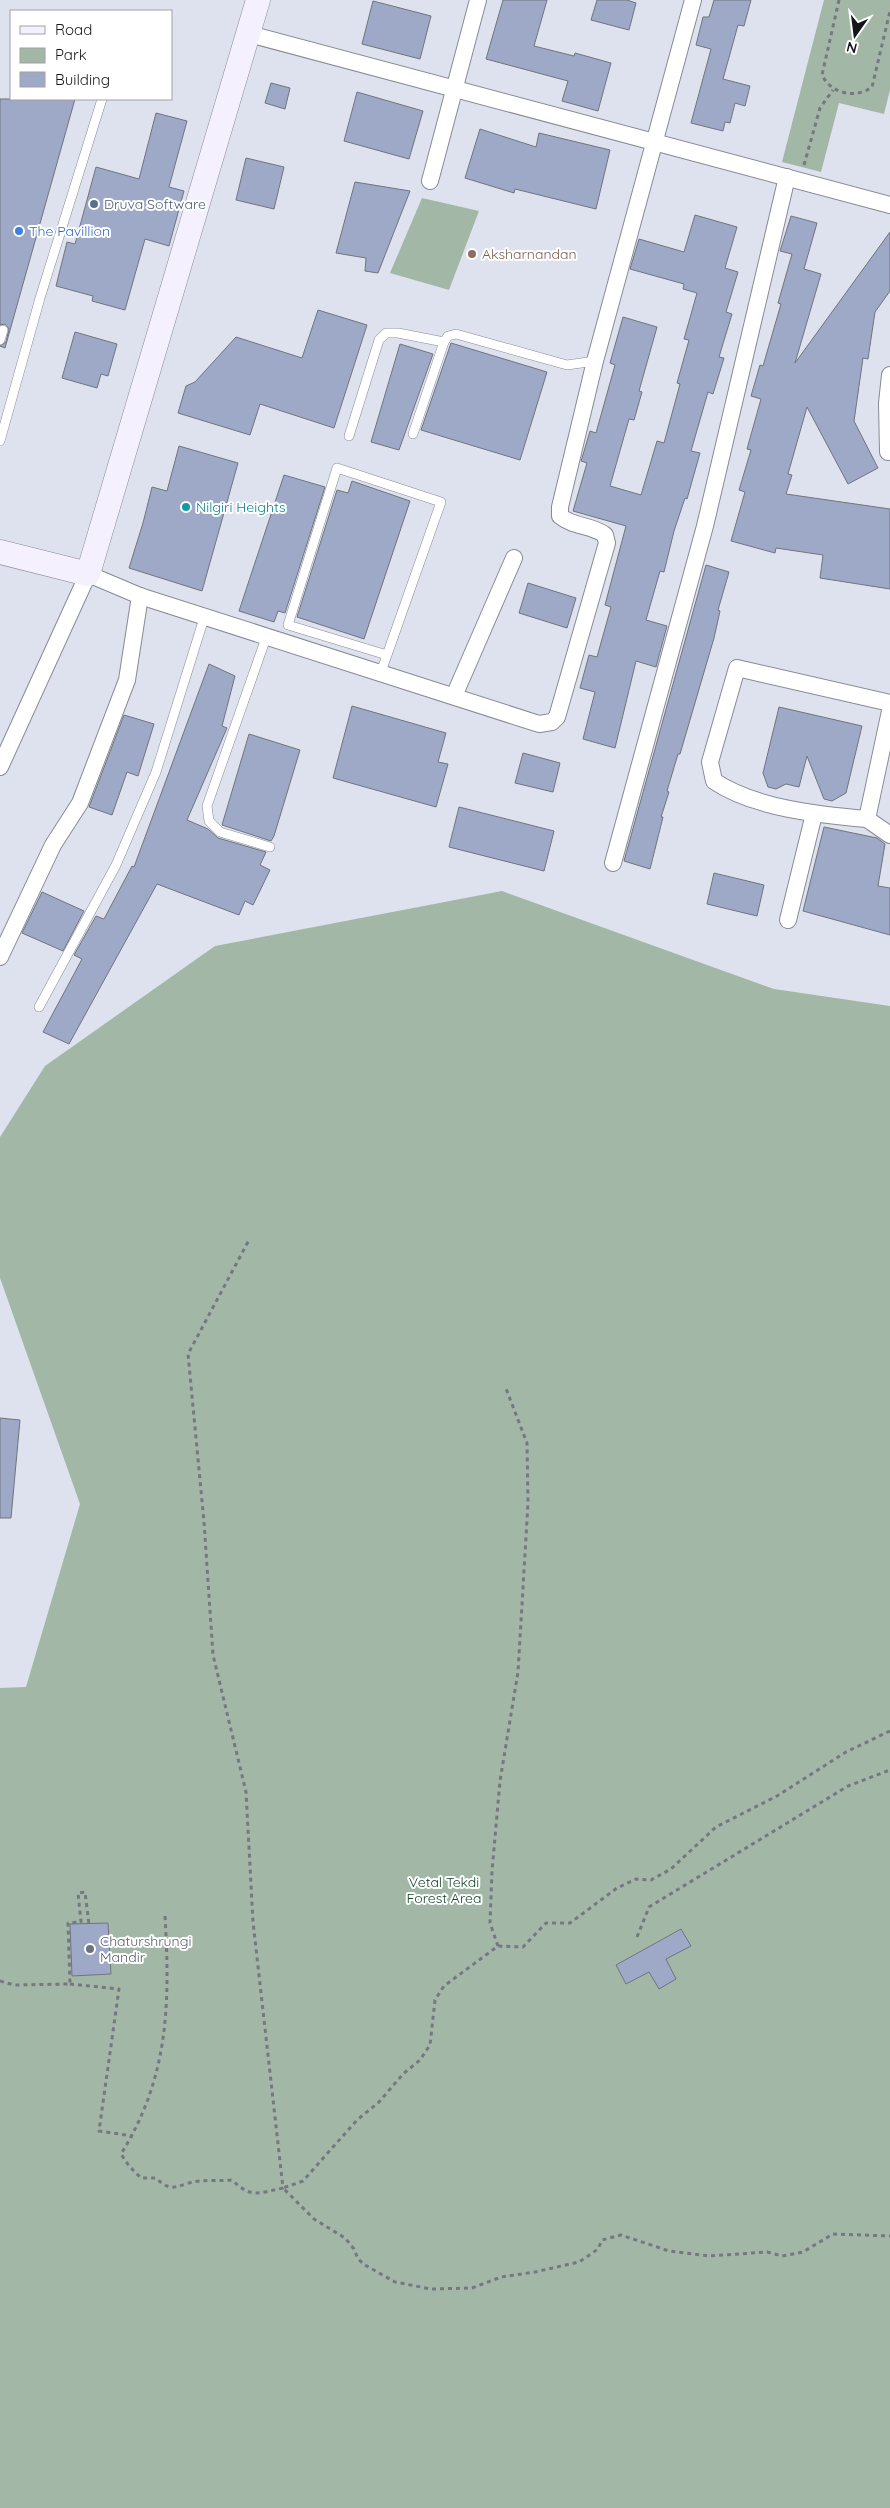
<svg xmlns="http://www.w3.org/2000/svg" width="890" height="2508" font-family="Quicksand,sans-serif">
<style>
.green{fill:#a3b7a7}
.building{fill:#9da9c6;stroke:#70747e}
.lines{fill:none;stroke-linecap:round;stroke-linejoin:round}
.lane-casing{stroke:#878b96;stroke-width:10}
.street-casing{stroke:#878b96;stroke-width:18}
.secondary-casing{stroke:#878b96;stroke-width:25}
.path{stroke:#757880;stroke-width:3;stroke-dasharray:4 4;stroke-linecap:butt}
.lane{stroke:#fff;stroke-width:9}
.street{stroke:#fff;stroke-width:16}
.secondary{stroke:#f4f0fd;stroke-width:24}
.service-dot{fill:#5c6f8a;stroke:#fff;stroke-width:2}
.shop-dot{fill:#3f7fe0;stroke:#fff;stroke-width:2}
.education-dot{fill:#8d6e63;stroke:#fff;stroke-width:2}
.culture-dot{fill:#0f9aa8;stroke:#fff;stroke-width:2}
.worship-dot{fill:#6b7280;stroke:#fff;stroke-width:2}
.labels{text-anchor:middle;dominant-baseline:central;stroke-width:4;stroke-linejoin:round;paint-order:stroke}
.service-label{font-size:14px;fill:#4e5e75;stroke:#fff;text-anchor:start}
.shop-label{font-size:14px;fill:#366cbe;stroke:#fff;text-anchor:start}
.education-label{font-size:14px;fill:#785e54;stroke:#fff;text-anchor:start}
.culture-label{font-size:14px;fill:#0d838f;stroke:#fff;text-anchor:start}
.park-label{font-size:14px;fill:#154527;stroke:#fff}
.worship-label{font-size:14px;fill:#5b616d;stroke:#fff;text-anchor:start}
</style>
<rect width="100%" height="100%" fill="#dee2ee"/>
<g class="green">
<path d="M824 0H890V90L884 114 839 103 821 172 782 162Z"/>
<path d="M422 198 479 211 449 290 390 273Z"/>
<path d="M502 891 774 989 890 1006V2508H0V1688L26 1687 80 1504 0 1278V1137L45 1066 215 946Z"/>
</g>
<g class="building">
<path d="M503 0H547L534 46 574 56 575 53 611 63 598 111 562 101 568 81 486 59Z"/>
<path d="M597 0H627L636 3 629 30 591 20Z"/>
<path d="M714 0H751L744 26 738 25 723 79 750 86 745 106 735 103 730 123 725 122 723 131 691 123 711 49 696 45 703 17H709Z"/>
<path d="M373 1 431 16 420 59 362 44Z"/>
<path d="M271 83 290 88 285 109 265 103Z"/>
<path d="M357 92 423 111 409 159 344 141Z"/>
<path d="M0 99H75L5 348 0 346 6 342 9 329 5 324 0 325Z"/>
<path d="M156 113 187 121 169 187 184 191 169 246 145 239 125 310 92 301 93 296 56 286 67 242 75 244 96 167 139 179Z"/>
<path d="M480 129 536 147 539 133 610 150 596 209 515 189 514 193 465 178Z"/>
<path d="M246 158 284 167 274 209 236 200Z"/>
<path d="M355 182 410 191 378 273 365 271 366 258 336 253Z"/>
<path d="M695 215 737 227 725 268 738 272 726 312 732 314 719 357 724 358 713 394 708 392 691 451 700 453 687 499 685 498 674 531 664 572 660 571 646 620 667 626 656 667 636 661 615 748 583 739 595 692 580 688 589 655 597 657 611 607 605 605 626 526 573 511 587 463 581 461 582 458 590 431 596 433 615 365 610 363 623 317 657 327 639 391 642 392 634 420 629 419 610 486 641 495 657 441 664 443 680 384 677 383 689 340 684 339 697 293 683 289 684 284 630 269 639 239 684 252Z"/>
<path d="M791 216 817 223 804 269 821 274 795 363 890 232V291L875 312 868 359 863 358 854 421 878 468 848 484 807 407 788 474 792 475 786 494 890 509V589L820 578 823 555 776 548 775 553 731 541 745 492 739 490 751 450 747 449 761 399 751 396 760 365 763 366 781 304 778 303 792 254 780 251Z"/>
<path d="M318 310 367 325 334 428 260 404 250 435 178 413 186 386 195 382 236 337 302 358Z"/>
<path d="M75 332 117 344 108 376 101 374 97 388 62 378Z"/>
<path d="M451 343 547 372 520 460 421 430Z"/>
<path d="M400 344 433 354 399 450 371 442Z"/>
<path d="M179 446 238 463 202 591 129 568 143 523 152 487 167 491Z"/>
<path d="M284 475 325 487 285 613 278 611 274 622 239 611Z"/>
<path d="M352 481 410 501 364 639 297 617 337 490 348 493Z"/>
<path d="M706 565 729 572 718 610 720 611 714 638 680 754H678L667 791 669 792 661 817H663L650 869 624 861Z"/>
<path d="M528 583 576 598 567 628 519 613Z"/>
<path d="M209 664 235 676 222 726 227 728 187 820 208 829 218 838 266 852 260 865 270 870 253 905 245 901 239 915 157 884 69 1044 43 1032 82 959 74 955 96 916 104 919 132 866 134 867Z"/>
<path d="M352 706 446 733 438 762 448 764 436 807 333 778Z"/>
<path d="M779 707 862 726 846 793 832 801 824 799 807 756 799 787 786 784 776 789 768 787 763 773Z"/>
<path d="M124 715 154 724 138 776 127 772 112 815 89 807Z"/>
<path d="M249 734 300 750 274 836 271 841 222 825Z"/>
<path d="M523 753 560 763 553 792 515 783Z"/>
<path d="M459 807 554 831 544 871 449 847Z"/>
<path d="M824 827 877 838 885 844 878 886 890 888V935L803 911Z"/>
<path d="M714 873 764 885 757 916 707 904Z"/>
<path d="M42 892 84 911 63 951 22 933Z"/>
<path d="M0 1418 20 1420 11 1518H0Z"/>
<path d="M108 1923 111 1974 72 1976 70 1924Z"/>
<path d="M681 1929 691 1946 666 1959 676 1979 659 1989 649 1972 626 1984 616 1965Z"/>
</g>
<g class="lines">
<g class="lane-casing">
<g id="lane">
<path d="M0 340 3 330"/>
<path d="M413 434 444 342 448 336 456 334 567 365 595 361"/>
<path d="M349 436 379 340 386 333H398L444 342"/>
<path d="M0 441 40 298 102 99"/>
<path d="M267 635 207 806 209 821 220 832 270 847"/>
<path d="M381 672 441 502 337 468 288 625 387 655"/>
<path d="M39 1007 116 865 156 772 205 615"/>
</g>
</g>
<g class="street-casing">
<g id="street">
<path d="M249 34 890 205"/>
<path d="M430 181 478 0"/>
<path d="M888 452 887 403 890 375"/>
<path d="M454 696 514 558"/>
<path d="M890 703 737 668 710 762 714 781C754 808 819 815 867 819L890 711"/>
<path d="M0 767 88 574 140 596 539 724 552 722 557 717 607 543 605 535C592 525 573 527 560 516V507L595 361 693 0"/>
<path d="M867 819 890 835"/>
<path d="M613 863 705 526 787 177"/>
<path d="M788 920 814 814"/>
<path d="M0 957 53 845 80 803 127 680 140 596"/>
</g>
</g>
<g class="secondary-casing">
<path id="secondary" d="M0 552 88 574 258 0"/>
</g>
<g class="path">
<path d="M839 0 822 75C831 94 856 99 872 87L890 11"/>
<path d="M804 165 820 108 833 90"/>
<path d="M890 1731 846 1752 777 1796 716 1827 671 1869 651 1880 636 1879 617 1888 570 1923H546L523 1947 498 1946 444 1986 435 2000 430 2045 420 2060 403 2074 379 2102 357 2120 303 2181 283 2188 314 2219 345 2238 354 2249 358 2259 365 2265 395 2282 431 2289 472 2288 501 2277 535 2272 579 2262 598 2249 602 2240 621 2235 669 2251 709 2256 767 2252 782 2256 803 2252 833 2234 890 2236"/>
<path d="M165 1916C170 2004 169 2077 121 2154L129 2166 141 2178H156C174 2196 180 2182 200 2181 210 2180 221 2181 232 2180 252 2199 258 2193 283 2188L253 1922 246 1792 213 1655 204 1522 188 1354 249 1240"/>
<path d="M637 1937 649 1907 848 1786 890 1770"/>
<path d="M498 1946 490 1923 492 1871 500 1781 518 1672 528 1503 527 1443 505 1386"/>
<path d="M0 1981 14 1985 70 1984 68 1923 81 1922 78 1893 85 1892 89 1924"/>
<path d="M70 1984 119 1989 99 2131 133 2136"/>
</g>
<use href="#lane" class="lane"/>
<use href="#street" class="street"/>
<use href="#secondary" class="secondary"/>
</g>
<circle class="service-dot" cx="94" cy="204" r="5"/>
<circle class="shop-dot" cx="19" cy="231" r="5"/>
<circle class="education-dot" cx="472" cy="254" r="5"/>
<circle class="culture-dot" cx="186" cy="507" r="5"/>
<circle class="worship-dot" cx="90" cy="1949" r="5"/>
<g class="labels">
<g class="service-label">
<text x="104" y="204">Druva Software</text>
</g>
<g class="shop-label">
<text x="29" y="231">The Pavillion</text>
</g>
<g class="education-label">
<text x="482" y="254">Aksharnandan</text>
</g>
<g class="culture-label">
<text x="196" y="507">Nilgiri Heights</text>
</g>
<g class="park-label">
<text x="444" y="1882">Vetal Tekdi<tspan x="444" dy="16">Forest Area</tspan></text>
</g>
<g class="worship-label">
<text x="100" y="1941">Chaturshrungi<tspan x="100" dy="16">Mandir</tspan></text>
</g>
</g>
<rect x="10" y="10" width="162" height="90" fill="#ffffff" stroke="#a1a1a3"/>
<rect x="20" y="26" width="25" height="8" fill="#f4f0fd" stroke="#a1a1a3"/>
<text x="55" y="35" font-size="15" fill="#131519">Road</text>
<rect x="20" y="48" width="25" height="15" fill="#a3b7a7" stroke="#a1a1a3"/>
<text x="55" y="60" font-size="15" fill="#131519">Park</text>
<rect x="20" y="72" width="25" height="15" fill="#9da9c6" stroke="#a1a1a3"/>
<text x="55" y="85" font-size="15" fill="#131519">Building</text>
<g transform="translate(855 35) rotate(194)" stroke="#ffffff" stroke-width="4" paint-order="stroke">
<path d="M0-4L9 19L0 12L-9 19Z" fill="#131519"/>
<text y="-8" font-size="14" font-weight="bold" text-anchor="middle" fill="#131519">N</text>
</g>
</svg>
